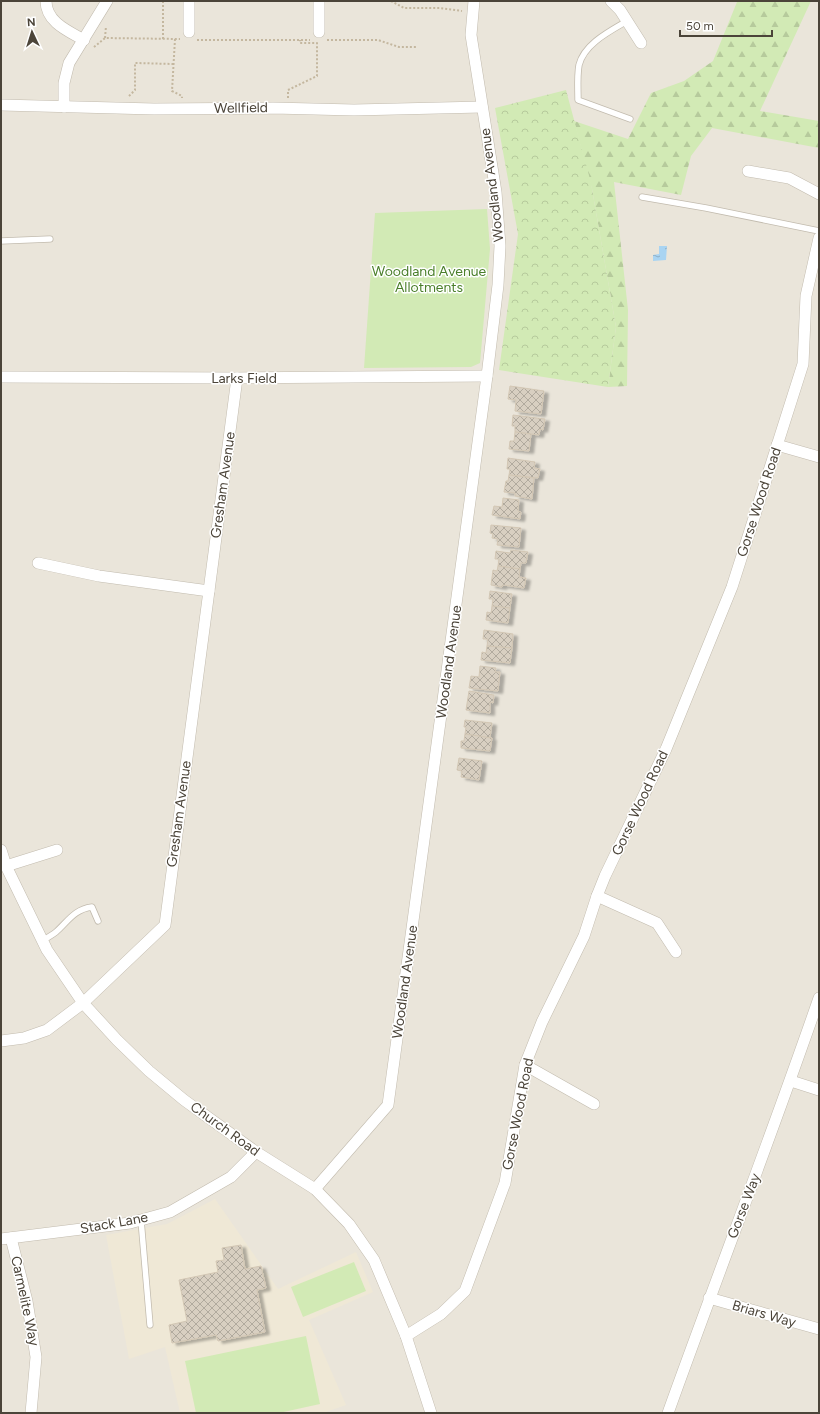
<svg xmlns="http://www.w3.org/2000/svg" width="820" height="1414" font-family="Figtree,sans-serif">
<style>
.residential{fill:#eae5da}
.education{fill:#efe8d6}
.green{fill:#d2eab5}
.forest{fill:url(#forest-firs)}
.park{fill:url(#park-crowns)}
.water{fill:url(#water-ripples)}
.building{fill:url(#building-cross-hatch);stroke:#d3c7b4;filter:url(#shadow)}
.lines{fill:none;stroke-linecap:round;stroke-linejoin:round}
.service-casing{stroke:#c2bbae;stroke-width:7}
.minor-casing{stroke:#c2bbae;stroke-width:12}
.path{stroke:#c4b79f;stroke-width:2;stroke-dasharray:2 2;stroke-linecap:butt}
.service{stroke:#fff;stroke-width:5.5}
.minor{stroke:#fff;stroke-width:11}
.labels{text-anchor:middle;dominant-baseline:central;stroke-width:3;stroke-linejoin:round;paint-order:stroke}
.street-label{font-size:14px;fill:#4b4439;stroke:#fff}
.park-label{font-size:14px;fill:#4a7f2a;stroke:#fff}
</style>
<defs>
<pattern id="forest-firs" width="22" height="20" patternUnits="userSpaceOnUse"><rect width="22" height="20" fill="#d2eab5"/><path d="M5 1l3.5 6h-7zM16 11l3.5 6h-7z" fill="#b6ca9c"/></pattern>
<pattern id="park-crowns" width="20" height="18" patternUnits="userSpaceOnUse"><rect width="20" height="18" fill="#d2eab5"/><path d="M2 6a3 3 0 1 1 6 0M12 15a3 3 0 1 1 6 0" fill="none" stroke="#b6ca9c"/></pattern>
<pattern id="water-ripples" width="26" height="14" patternUnits="userSpaceOnUse"><rect width="26" height="14" fill="#a9d4f2"/><path d="M2 4q2-2 4 0t4 0M15 11q2-2 4 0t4 0" fill="none" stroke="#8caec5"/></pattern>
<pattern id="building-cross-hatch" width="8" height="8" patternUnits="userSpaceOnUse"><rect width="8" height="8" fill="#d8cfc1"/><path d="M0 0l8 8M0 8l8-8" fill="none" stroke="#b1aa9e"/></pattern>
<filter id="shadow"><feDropShadow dx="4.5" dy="2.5" stdDeviation="1" flood-color="#0004"/></filter>
</defs>
<rect width="100%" height="100%" fill="#f6f3ec"/>
<rect class="residential" x="1" y="1" width="818" height="1412"/>
<path class="education" d="M215 1199 278 1289 356 1252 373 1292 309 1320 346 1405 323 1413H180L165 1347 129 1359 106 1235 167 1224Z"/>
<g class="green">
<path d="M487 209 490 249 480 363 471 367 364 368 375 213Z"/>
<path d="M354 1262 366 1291 303 1317 291 1287Z"/>
<path d="M306 1336 320 1404 279 1413H196L185 1361Z"/>
</g>
<path class="forest" d="M734 1H811L760 111 819 121V150V148L712 128 691 156 681 195 614 182 628 310 627 386 608 387 616 327 592 189 574 121 628 139 651 93 684 81 713 61 737 2Z"/>
<path class="park" d="M566 90 591 183 616 327 608 387 499 370 518 234 495 108Z"/>
<path class="water" d="M659 246H667L666 260 653 261V255L659 254Z"/>
<g class="building">
<path d="M510 386 544 391 541 414 515 411 516 400 508 399Z"/>
<path d="M513 415 545 419 543 430 540 429 539 435 515 432V426H512Z"/>
<path d="M515 432 531 434 529 451 509 449 510 441H514Z"/>
<path d="M508 458 535 462 534 468 540 469 538 478 509 475 510 469H507Z"/>
<path d="M509 475 534 478 532 499 515 496V493L504 492 506 481H508Z"/>
<path d="M503 498 519 500 518 511 521 512 520 519 492 515 494 506 502 507Z"/>
<path d="M491 525 521 528 519 547 497 545 498 539 492 538 493 534 490 533Z"/>
<path d="M511 550 528 552 526 563H521L520 569 498 566 499 559H495L496 551 510 553Z"/>
<path d="M498 566 520 569 519 577 526 578 524 588 503 585 502 587 491 585 493 570 497 571Z"/>
<path d="M490 591 512 594 510 608 492 606 493 599H489Z"/>
<path d="M492 606 510 608 508 623 486 620 487 612 491 613Z"/>
<path d="M484 630 513 634 512 648 487 646 488 639H483Z"/>
<path d="M487 646 512 648 510 663 481 660 482 652 486 653Z"/>
<path d="M480 666 496 668 495 672H500L498 691 469 688 471 676 479 677Z"/>
<path d="M469 691 494 695 493 703 490 702V713L466 710Z"/>
<path d="M465 720 492 723 490 738 465 734 466 727H464Z"/>
<path d="M465 734 492 738 490 751 461 748V741H464Z"/>
<path d="M459 758 482 761 479 780 461 777 462 771 457 770Z"/>
<path d="M241 1245 245 1269 261 1266 266 1288 257 1290 265 1332 218 1341 216 1335 172 1343 169 1325 187 1321 179 1280 218 1272 216 1261 224 1260 222 1248Z"/>
</g>
<g class="lines">
<g class="service-casing">
<g id="service">
<path d="M627 21C610 31 584 44 579 65 577 76 578 89 578 100L630 119"/>
<path d="M642 197 706 208 819 231"/>
<path d="M1 241 50 239"/>
<path d="M42 941C47 938 52 935 56 932 68 921 75 909 92 907L98 921"/>
<path d="M141 1220 150 1325"/>
</g>
</g>
<g class="minor-casing">
<g id="minor">
<path d="M46 1C46 22 68 31 84 40"/>
<path d="M189 1V32"/>
<path d="M319 1V32"/>
<path d="M611 1 620 10 641 43"/>
<path d="M1 105 154 109 273 108 354 110 482 107"/>
<path d="M64 107V83L69 63 107 1"/>
<path d="M748 171 789 178 819 194"/>
<path d="M1 377 237 378 487 376"/>
<path d="M777 445 819 457"/>
<path d="M38 563 99 576 209 591"/>
<path d="M1 850 6 866 47 950 83 1003 117 1040 149 1071 184 1100 256 1152 315 1189 349 1224 374 1260 406 1336 431 1413"/>
<path d="M6 866 57 850"/>
<path d="M597 896 657 923 676 952"/>
<path d="M1 1041 24 1038 47 1030 83 1003 165 925 237 378"/>
<path d="M525 1065 594 1104"/>
<path d="M791 1081 819 1090"/>
<path d="M315 1189 388 1105 487 376 498 285 500 246 496 192 471 35 474 1"/>
<path d="M11 1238 27 1301 36 1357 31 1413"/>
<path d="M1 1239 130 1223 170 1212 231 1177 256 1152"/>
<path d="M709 1298 819 1329"/>
<path d="M406 1336 441 1314 465 1291 505 1183 525 1065 542 1022 584 936 597 896 605 876 666 749 732 587 803 364 806 296 819 238"/>
<path d="M668 1413C718 1274 771 1137 819 998"/>
</g>
</g>
<g class="path">
<path d="M163 1V39"/>
<path d="M391 1 404 8H440L462 11"/>
<path d="M105 38 106 26"/>
<path d="M175 39 172 91 182 96V98"/>
<path d="M197 40H310"/>
<path d="M327 40H378L399 47H416"/>
<path d="M94 47 105 38 180 39"/>
<path d="M129 96 135 90V63L174 64"/>
<path d="M288 98V90L317 76V43H300V40"/>
</g>
<use href="#service" class="service"/>
<use href="#minor" class="minor"/>
</g>
<g class="labels">
<g class="street-label">
<text transform="translate(241 108) rotate(-1)">Wellfield</text>
<text transform="translate(492 185) rotate(-97)">Woodland Avenue</text>
<text x="244" y="378">Larks Field</text>
<text transform="translate(223 485) rotate(-82)">Gresham Avenue</text>
<text transform="translate(759 502) rotate(-72)">Gorse Wood Road</text>
<text transform="translate(449 662) rotate(-82)">Woodland Avenue</text>
<text transform="translate(640 803) rotate(-65)">Gorse Wood Road</text>
<text transform="translate(179 814) rotate(-82)">Gresham Avenue</text>
<text transform="translate(405 982) rotate(-82)">Woodland Avenue</text>
<text transform="translate(518 1114) rotate(-79)">Gorse Wood Road</text>
<text transform="translate(225 1129) rotate(36)">Church Road</text>
<text transform="translate(744 1206) rotate(-69)">Gorse Way</text>
<text transform="translate(114 1223) rotate(-10)">Stack Lane</text>
<text transform="translate(25 1301) rotate(78)">Carmelite Way</text>
<text transform="translate(764 1314) rotate(16)">Briars Way</text>
</g>
<g class="park-label">
<text x="429" y="271">Woodland Avenue<tspan x="429" dy="16">Allotments</tspan></text>
</g>
</g>
<rect width="820" height="1414" fill="none" stroke="#4b4439" stroke-width="4"/>
<g transform="translate(32 32) rotate(356)" stroke="#ffffff" stroke-width="3" paint-order="stroke">
<path d="M0-3L7 15L0 10L-7 15Z" fill="#4b4439"/>
<text y="-6" font-size="11" font-weight="bold" text-anchor="middle" fill="#4b4439">N</text>
</g>
<path d="M680 30v6h92v-6" fill="none" stroke="#4b4439" stroke-width="2"/>
<text x="686" y="30" font-size="12" fill="#4b4439" stroke="#ffffff" stroke-width="3" paint-order="stroke">50 m</text>
</svg>
